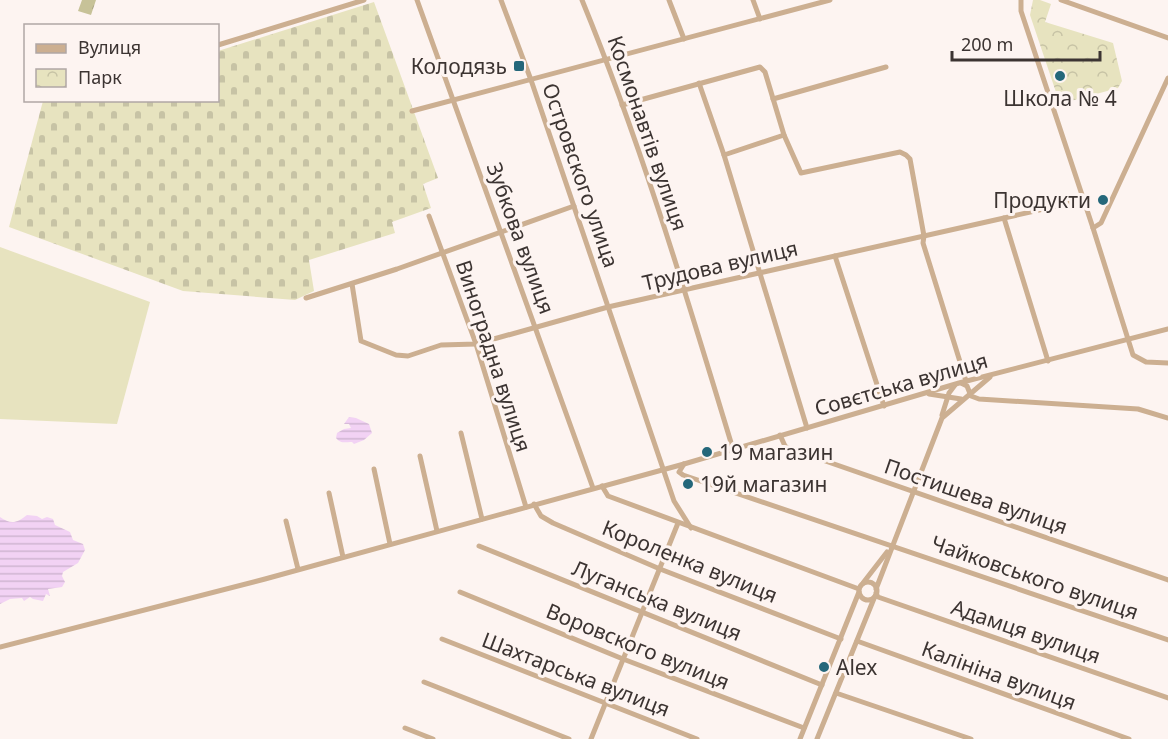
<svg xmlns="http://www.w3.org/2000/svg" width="1168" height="739" font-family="'Noto Sans',sans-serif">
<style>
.forest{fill:url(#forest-crowns)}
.cemetery{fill:url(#cemetery-stones)}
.park{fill:url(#park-crowns)}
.garden{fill:#e7e3bf}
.water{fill:url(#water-rules)}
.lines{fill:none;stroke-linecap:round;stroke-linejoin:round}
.minor{stroke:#ccaf91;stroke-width:5}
.poi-dot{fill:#24677a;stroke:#fdf4f1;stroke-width:2}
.labels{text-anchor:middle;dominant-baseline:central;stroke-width:6;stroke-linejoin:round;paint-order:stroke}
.poi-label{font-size:21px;fill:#3c3432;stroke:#fdf4f1;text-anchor:start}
.street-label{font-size:21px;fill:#3c3432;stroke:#fdf4f1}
</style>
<defs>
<pattern id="forest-crowns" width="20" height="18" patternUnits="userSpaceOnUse" patternTransform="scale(1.5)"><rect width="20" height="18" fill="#c7c298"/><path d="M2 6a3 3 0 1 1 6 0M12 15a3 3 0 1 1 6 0" fill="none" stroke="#a39e7d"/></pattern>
<pattern id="cemetery-stones" width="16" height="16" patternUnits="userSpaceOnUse" patternTransform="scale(1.5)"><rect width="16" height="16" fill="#e7e3bf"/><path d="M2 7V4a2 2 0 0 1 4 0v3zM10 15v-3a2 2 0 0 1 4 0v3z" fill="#c7c3a5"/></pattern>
<pattern id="park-crowns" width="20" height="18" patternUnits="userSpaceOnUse" patternTransform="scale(1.5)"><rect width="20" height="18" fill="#e7e3bf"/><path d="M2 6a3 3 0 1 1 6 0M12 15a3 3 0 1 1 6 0" fill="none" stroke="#c7c3a5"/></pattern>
<pattern id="water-rules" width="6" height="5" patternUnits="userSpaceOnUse" patternTransform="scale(1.5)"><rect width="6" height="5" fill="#f2d2f4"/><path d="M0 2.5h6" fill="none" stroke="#d0b5d2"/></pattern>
</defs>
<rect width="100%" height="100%" fill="#fdf4f1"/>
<path class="forest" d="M82 0H96L91 15 78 11Z"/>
<path class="cemetery" d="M374 2 438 178 423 184 431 208 392 222 395 233 309 260 314 291 295 300 183 291 9 227 43 101 218 100V51Z"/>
<path class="park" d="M1033 0H1040L1051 4 1045 22 1113 43 1122 81 1118 88 1060 104 1030 15Z"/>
<path class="garden" d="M0 247 150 302 117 424 0 419Z"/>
<g class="water">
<path d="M349 417 356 418 369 424 372 433 364 440 354 444 352 442C345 442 341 444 336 438L337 433 344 429 351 428 349 424H344Z"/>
<path d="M27 515 37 516 42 519 47 517 53 519 55 525 70 532 73 540 83 544 85 550 78 563 63 572 62 576 65 582 62 587 48 589 50 596 46 594 43 601 33 599 30 597 24 601 22 598 10 599 0 604V517C11 525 17 523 27 515Z"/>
</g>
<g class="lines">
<g class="minor">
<path d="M417 0 593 488"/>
<path d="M501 0 531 80 674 501 691 528"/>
<path d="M582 0C642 146 687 298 733 449"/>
<path d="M669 0 684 39"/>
<path d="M753 0 760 19"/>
<path d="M1021 0V11L1093 228 1133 355 1146 362 1168 363"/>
<path d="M1061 0 1168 38"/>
<path d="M218 45 364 0"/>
<path d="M699 83 724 155 807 428"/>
<path d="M773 99 886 67"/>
<path d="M622 105 760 67 765 72 784 135 801 173 900 152 906 155 910 159 924 236 923 243 966 381"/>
<path d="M412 111 830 0"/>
<path d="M724 155 784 135"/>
<path d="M429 216 476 344 526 507"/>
<path d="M1004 218 1048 361"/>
<path d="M1093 228 1101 223 1168 78"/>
<path d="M835 256 884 406"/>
<path d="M352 284 361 341 396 355 408 356 441 345 476 344 608 307 1084 200"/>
<path d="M306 298 397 269 574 206"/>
<path d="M961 383 967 386 971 396 979 399 1138 409 1168 418"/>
<path d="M929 394 961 399"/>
<path d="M942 415 949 393 955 385"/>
<path d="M461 433 482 519"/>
<path d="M780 435 785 446 788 448 1168 580"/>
<path d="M420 456 437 531"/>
<path d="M684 464 679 472 683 475 1168 640"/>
<path d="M374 469 390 544"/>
<path d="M602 486 608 496 859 589"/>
<path d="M329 493 343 557"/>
<path d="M534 504 541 516 553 523 660 569 841 639"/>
<path d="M286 521 298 569"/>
<path d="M479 546 822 685"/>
<circle cx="868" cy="591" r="9"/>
<path d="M863 583 887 552"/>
<path d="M876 589 942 418 990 377"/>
<path d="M460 592 623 659 804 728"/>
<path d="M876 593 878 597 1168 698"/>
<path d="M442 639 697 739"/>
<path d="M857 641 1129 739"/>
<path d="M0 647 265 579 684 464 959 383 1168 329"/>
<path d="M424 682 569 739"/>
<path d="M836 693 971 739"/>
<path d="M405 728 433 739"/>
<path d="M591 739 678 523"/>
<path d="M800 739 859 592"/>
<path d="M817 739 875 596"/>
</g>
</g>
<g class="poi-dot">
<rect x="513" y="60" width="12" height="12" rx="3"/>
<circle cx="1060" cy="76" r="6"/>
<circle cx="1103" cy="200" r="6"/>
<circle cx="707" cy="452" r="6"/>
<circle cx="688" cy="484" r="6"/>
<circle cx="824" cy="667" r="6"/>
</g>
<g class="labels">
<g class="poi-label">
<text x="507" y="66" text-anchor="end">Колодязь</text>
<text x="1060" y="98" text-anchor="middle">Школа № 4</text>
<text x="1091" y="200" text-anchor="end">Продукти</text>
<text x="719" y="452">19 магазин</text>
<text x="700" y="484">19й магазин</text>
<text x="836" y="667">Alex</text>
</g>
<g class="street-label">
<text transform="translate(648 133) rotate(71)">Космонавтів вулиця</text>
<text transform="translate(581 175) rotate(71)">Островского улица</text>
<text transform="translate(521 238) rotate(70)">Зубкова вулиця</text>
<text transform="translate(720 265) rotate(-13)">Трудова вулиця</text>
<text transform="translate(494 356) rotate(72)">Виноградна вулиця</text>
<text transform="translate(901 384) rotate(-16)">Совєтська вулиця</text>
<text transform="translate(976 496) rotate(19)">Постишева вулиця</text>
<text transform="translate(690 561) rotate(22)">Короленка вулиця</text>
<text transform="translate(1035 577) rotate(19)">Чайковського вулиця</text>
<text transform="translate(657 600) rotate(22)">Луганська вулиця</text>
<text transform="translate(1026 631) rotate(19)">Адамця вулиця</text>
<text transform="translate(638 646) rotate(22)">Воровского вулиця</text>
<text transform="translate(576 674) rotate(21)">Шахтарська вулиця</text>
<text transform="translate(999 675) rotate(20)">Калініна вулиця</text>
</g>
</g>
<rect x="24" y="24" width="195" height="78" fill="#fdf4f1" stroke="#b0a7a5" stroke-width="1.5"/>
<rect x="36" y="44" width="30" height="9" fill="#ccaf91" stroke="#b0a7a5" stroke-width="1.5"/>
<text x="78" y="54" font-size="18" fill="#3c3432">Вулиця</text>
<rect x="36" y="69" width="30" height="18" fill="url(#park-crowns)" stroke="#b0a7a5" stroke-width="1.5"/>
<text x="78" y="84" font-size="18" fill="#3c3432">Парк</text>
<path d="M952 51v9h148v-9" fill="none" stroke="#3c3432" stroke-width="3"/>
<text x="961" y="51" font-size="18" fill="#3c3432" stroke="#fdf4f1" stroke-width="4.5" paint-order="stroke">200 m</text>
</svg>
